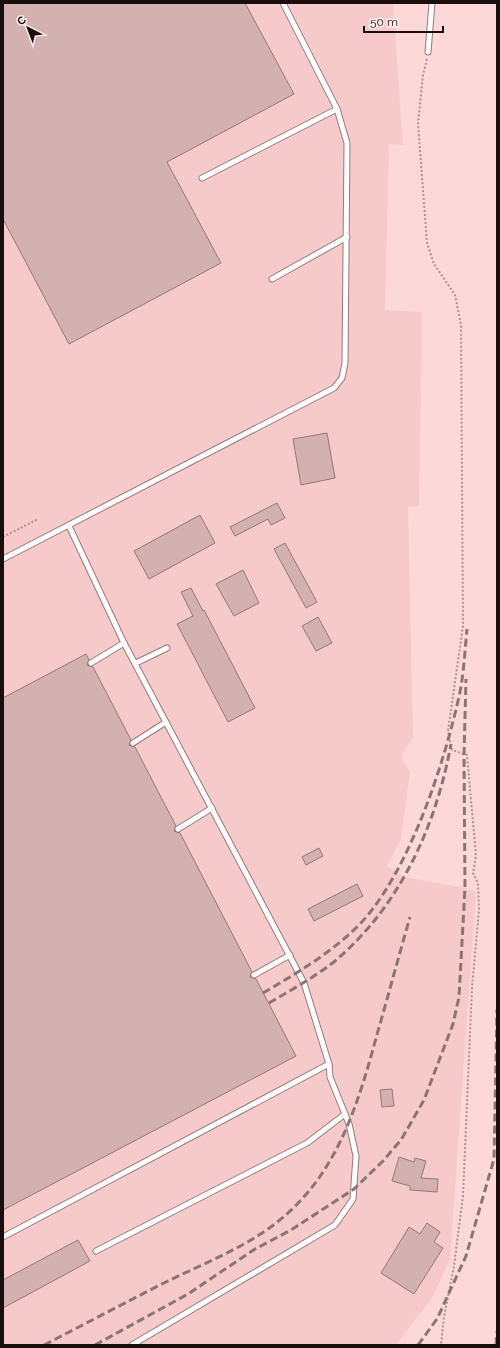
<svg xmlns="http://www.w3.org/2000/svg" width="500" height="1348" font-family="Raleway,sans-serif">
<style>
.built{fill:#f6caca}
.building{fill:#d3b1b1;stroke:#967777}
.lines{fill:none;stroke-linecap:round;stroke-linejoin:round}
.service-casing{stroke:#997979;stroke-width:7}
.path{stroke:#ac9191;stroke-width:2;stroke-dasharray:2 2;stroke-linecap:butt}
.service{stroke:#fff;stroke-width:5}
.rail{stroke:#8c7474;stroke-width:3;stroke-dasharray:8 4;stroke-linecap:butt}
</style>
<rect width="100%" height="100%" fill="#fcd9d8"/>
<path class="built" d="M3 3H393L403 145 389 144 385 310 422 312 419 506 408 507 413 737 401 756 410 772 401 839 387 866 404 877 465 888 476 892 450 1259 432 1298 396 1345H3Z"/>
<g class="building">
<path d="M3 3H245L294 94 167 162 221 263 69 344 3 219Z"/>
<path d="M327 433 335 478 301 485 293 439Z"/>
<path d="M277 503 285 518 271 525 268 519 235 536 230 527Z"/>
<path d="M200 515 215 543 149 579 134 551Z"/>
<path d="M285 543 317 602 306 608 274 549Z"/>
<path d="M243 570 259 603 234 616 216 584Z"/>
<path d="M191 588 203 611 204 610 255 708 228 722 177 624 193 616 181 592Z"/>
<path d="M318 617 332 643 316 651 302 626Z"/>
<path d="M86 654 89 660 87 665 93 667 131 740 129 745 135 747 176 826 174 831 180 833 252 972 250 977 256 979 296 1056 3 1210V698Z"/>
<path d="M319 848 323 856 306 865 302 857Z"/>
<path d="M357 884 363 896 314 921 308 909Z"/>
<path d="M392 1089 394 1106 382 1107 380 1090Z"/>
<path d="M399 1157 414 1162 415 1158 426 1161 421 1178 438 1179 437 1192 410 1190V1186L392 1181Z"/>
<path d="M427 1223 440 1232 434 1242 443 1248 414 1294 381 1273 409 1227 420 1234Z"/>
<path d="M78 1240 90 1261 3 1308V1280Z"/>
</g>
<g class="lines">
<g class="service-casing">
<g id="service">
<path d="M428 52 432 3"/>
<path d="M202 178 337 109"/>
<path d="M272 279 347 237"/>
<path d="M69 526 124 643 304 983 329 1064 330 1077 349 1124 356 1156 353 1199 335 1225 132 1345"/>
<path d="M3 559 334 388 342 378 345 363 347 143 337 109 283 3"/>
<path d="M91 663 124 643"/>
<path d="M136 663 167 648"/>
<path d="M133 743 166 722"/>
<path d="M178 829 212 808"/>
<path d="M254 975 290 955"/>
<path d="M3 1237 329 1064"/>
<path d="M96 1251 307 1143 345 1114"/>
</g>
</g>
<g class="path">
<path d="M427 59 423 75 418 124 427 243 434 264 455 295 461 325 463 626 448 731 452 750 467 755 476 856 473 873 478 883 479 910 472 987 463 1196 454 1266 444 1317 441 1345"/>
<path d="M3 537 38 519"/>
</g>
<use href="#service" class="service"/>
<g class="rail">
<path d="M263 993C297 973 331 953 359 925 409 873 445 762 460 692 464 671 465 649 467 629"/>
<path d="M269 1003C291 990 315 977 335 961 400 906 436 826 451 744"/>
<path d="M44 1345C85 1324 126 1302 168 1281 209 1261 254 1244 288 1213 341 1165 360 1097 378 1031 389 993 399 955 410 917"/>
<path d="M95 1345 188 1294 255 1249 291 1230 354 1189 383 1161 401 1140 424 1100 453 1024 459 997 465 888 464 755 466 679"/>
<path d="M418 1345 437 1319 466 1256 494 1159 497 1009"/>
<path d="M496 1345 497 1331"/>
</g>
</g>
<rect width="500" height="1348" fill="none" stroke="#190d0d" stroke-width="8"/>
<g transform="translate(28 28) rotate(318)" stroke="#faecec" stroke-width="3" paint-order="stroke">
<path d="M0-3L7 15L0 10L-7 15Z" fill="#190d0d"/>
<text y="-6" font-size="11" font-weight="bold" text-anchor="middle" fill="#190d0d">С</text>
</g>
<path d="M364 26v6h79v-6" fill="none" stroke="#190d0d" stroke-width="2"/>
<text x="370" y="26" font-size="12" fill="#190d0d" stroke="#faecec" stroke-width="3" paint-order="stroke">50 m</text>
</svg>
